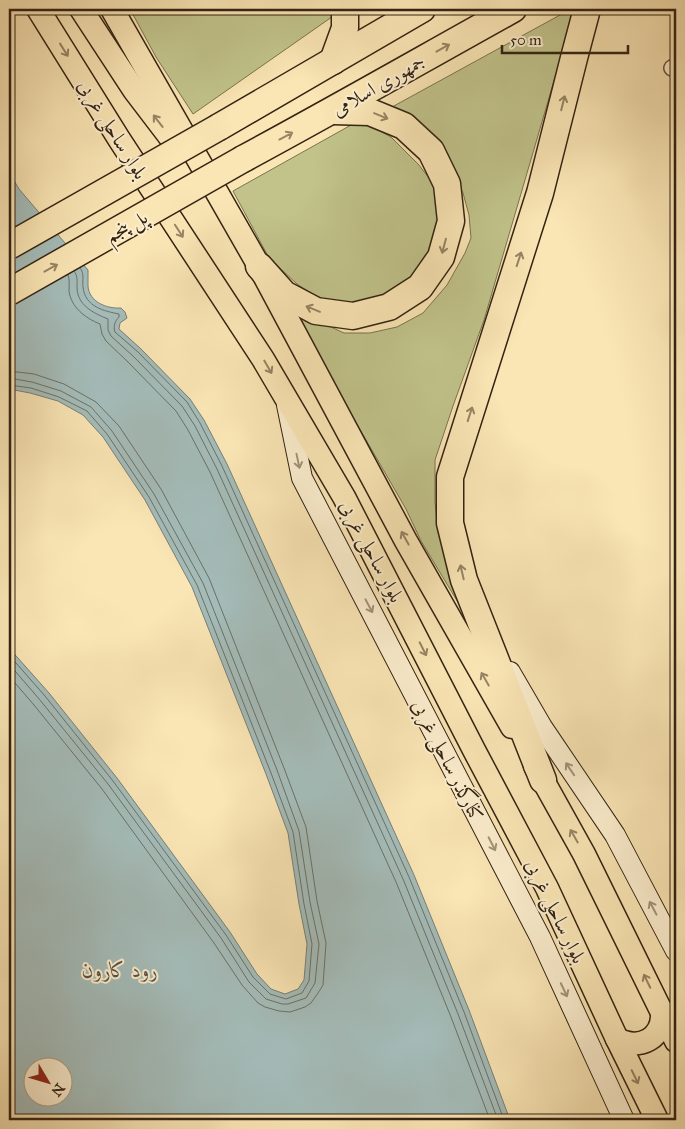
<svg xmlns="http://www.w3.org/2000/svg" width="685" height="1129" font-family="'IM FELL Great Primer',Amiri,serif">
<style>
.green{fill:#c1c38b;stroke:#7a734f}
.water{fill:#a4bcb9;stroke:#777f77;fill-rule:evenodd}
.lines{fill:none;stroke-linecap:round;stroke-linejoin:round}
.shore{stroke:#6c7066;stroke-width:1}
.street-casing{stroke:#65543b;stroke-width:18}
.secondary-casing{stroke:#332313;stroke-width:22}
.primary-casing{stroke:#332313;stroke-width:25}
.highway-casing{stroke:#332313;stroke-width:29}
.street{stroke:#fceece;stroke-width:15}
.secondary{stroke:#fceece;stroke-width:20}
.primary{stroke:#fae5b4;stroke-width:22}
.highway{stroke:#fae5b4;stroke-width:26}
.highway-bridge-casing{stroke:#332313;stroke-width:29;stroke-linecap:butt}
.highway-bridge{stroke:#fae5b4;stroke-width:26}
.oneway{stroke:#968464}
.oneway2{stroke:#a2937a}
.labels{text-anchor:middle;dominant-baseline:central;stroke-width:4;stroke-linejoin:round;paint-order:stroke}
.street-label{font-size:20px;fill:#332313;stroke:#fceece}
.water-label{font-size:21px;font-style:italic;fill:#555145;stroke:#fceece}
</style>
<rect width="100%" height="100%" fill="#fae5b4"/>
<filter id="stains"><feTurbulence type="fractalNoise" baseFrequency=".004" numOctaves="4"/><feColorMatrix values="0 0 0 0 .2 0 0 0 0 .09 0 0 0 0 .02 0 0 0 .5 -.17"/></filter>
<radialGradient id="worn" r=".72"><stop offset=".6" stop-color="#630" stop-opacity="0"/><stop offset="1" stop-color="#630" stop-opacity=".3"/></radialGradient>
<g class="green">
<path d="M130 9H338L339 12 193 114 156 57Z"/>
<path d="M571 9H575L484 320 453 406 435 460V502L438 532 448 565 471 624 421 541 406 509 285 300 322 323 344 333H370L397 327 423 313 447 285 465 253 471 238 469 215 463 193 449 166 427 141 392 107Z"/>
<path d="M360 120 391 137 418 164 437 188 444 211 436 263 377 308 326 303 297 284 269 258 233 191Z"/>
</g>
<path class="water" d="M9 172 19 189 88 270C88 276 88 281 88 286 89 302 107 309 121 308L125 312 127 318 120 323 119 329 141 349 190 399 204 420 227 464 414 875 469 1010 510 1120H9V648L49 693 117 778 230 932 257 974 271 989 285 994 298 989 304 980 307 944 299 904 288 833 266 774 192 587 145 500 103 437 83 415 58 401 30 393 9 389ZM32 1066H62V1096H32Z"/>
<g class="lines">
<g class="shore">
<path d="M80 268C85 274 82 280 83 287 85 307 104 311 119 314V317C115 321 113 326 115 332L138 352 187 402 200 423 222 466 409 877 464 1012 504 1120"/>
<path d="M74 271C78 276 77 281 77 287 77 305 93 313 108 319V330L111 336 134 357 182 406 195 426 217 469 403 879 458 1014 498 1120"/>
<path d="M68 275C70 280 69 285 69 291 71 307 85 318 100 324L102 334 106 341 128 362 176 411 188 430 210 472 396 882 451 1017 490 1120"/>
<path d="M9 371 34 374 64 384 96 402 119 426 161 489 209 578 284 768 306 827 317 901 326 943 323 985 320 990 311 1003 305 1007 290 1012 279 1011 265 1007 258 1003 242 985 214 943 102 789 34 705 9 676"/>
<path d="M9 378 32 382 61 391 91 407 112 431 154 494 203 583 277 770 299 831 310 902 319 944 315 983 306 998 288 1004H282L266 999 249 982 221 938 108 784 40 700 9 664"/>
<path d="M9 385 31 388 59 397 87 411 107 434 149 497 197 585 271 773 293 832 304 904 312 944 309 981 302 993 286 999 270 994 253 977 226 935 113 781 45 696 9 655"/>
</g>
<g class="street-casing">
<path id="street" d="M672 68 676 66"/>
</g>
<g class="secondary-casing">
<g id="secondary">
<path d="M287 405 302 478 540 937 624 1120"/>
<path d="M510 672 542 727 615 835 676 951"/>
</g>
</g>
<g class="primary-casing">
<g id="primary">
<path d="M38 9 119 139 263 359 344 497 474 750 547 888 617 1039 657 1120"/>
<path d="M81 9 134 90 179 149"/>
<path d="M112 9 259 266 406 541 512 727"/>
<path d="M535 766 584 854 676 1041"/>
<path d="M617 1039C640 1051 664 1038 662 1011"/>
</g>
</g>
<g class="highway-casing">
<g id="highway">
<path d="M333 61 345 28V9"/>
<path d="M219 127 422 9"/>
<path d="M243 159C334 110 423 59 513 9"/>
<path d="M259 266 284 294 316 311 353 316 389 307 420 287 441 257 451 221 447 184 431 151 404 126 370 112 333 111"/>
<path d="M543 780 464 580 450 523V477L540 193 574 58 587 9"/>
</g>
</g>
<use href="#street" class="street"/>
<use href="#secondary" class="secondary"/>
<use href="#primary" class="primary"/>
<use href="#highway" class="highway"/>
<g class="highway-bridge-casing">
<g id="highway-bridge">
<path d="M9 246 219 127"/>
<path d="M9 292 243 159"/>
</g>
</g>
<use href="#highway-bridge" class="highway-bridge"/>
</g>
<defs><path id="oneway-shaft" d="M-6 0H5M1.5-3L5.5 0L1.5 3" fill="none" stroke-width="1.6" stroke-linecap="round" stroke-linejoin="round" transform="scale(1.25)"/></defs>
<g class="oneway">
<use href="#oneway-shaft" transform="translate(443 48) rotate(-29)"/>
<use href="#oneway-shaft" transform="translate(64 50) rotate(58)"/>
<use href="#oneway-shaft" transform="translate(563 103) rotate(-76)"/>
<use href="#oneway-shaft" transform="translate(381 116) rotate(22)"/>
<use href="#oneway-shaft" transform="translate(158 121) rotate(-128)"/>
<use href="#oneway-shaft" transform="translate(286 136) rotate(-28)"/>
<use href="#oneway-shaft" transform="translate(179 231) rotate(57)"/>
<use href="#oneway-shaft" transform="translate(444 246) rotate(105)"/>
<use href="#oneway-shaft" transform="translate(519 259) rotate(-72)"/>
<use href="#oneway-shaft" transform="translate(51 268) rotate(-29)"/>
<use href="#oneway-shaft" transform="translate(313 309) rotate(-158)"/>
<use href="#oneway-shaft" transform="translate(268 367) rotate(60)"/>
<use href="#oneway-shaft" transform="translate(470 414) rotate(-72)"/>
<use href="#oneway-shaft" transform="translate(405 538) rotate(-119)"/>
<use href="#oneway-shaft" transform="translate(462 572) rotate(-103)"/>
<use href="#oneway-shaft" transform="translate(423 649) rotate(63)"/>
<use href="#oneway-shaft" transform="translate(485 679) rotate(-120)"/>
<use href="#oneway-shaft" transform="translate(574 836) rotate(-120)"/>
<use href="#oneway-shaft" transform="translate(647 981) rotate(-116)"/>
<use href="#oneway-shaft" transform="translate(635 1077) rotate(64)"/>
</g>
<g class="oneway2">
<use href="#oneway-shaft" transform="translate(298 461) rotate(78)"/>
<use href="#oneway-shaft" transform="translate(369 606) rotate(62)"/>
<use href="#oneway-shaft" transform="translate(570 769) rotate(-124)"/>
<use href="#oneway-shaft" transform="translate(492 844) rotate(63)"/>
<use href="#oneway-shaft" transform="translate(653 908) rotate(-118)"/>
<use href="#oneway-shaft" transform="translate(564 990) rotate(65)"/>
</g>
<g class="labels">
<g class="street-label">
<text transform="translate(378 85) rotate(-30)">جمهوری اسلامی</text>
<text transform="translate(113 129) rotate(58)">بلوار ساحلی غربی</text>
<text transform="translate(126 226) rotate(-29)">پل پنجم</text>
<text transform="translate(372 551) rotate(62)">بلوار ساحلی غربی</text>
<text transform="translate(448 760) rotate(63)">کنارگذر ساحلی غربی</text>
<text transform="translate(556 911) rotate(64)">بلوار ساحلی غربی</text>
</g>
<g class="water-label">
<text x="120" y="970">رود کارون</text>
</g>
</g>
<rect width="685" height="1129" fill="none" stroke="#fae5b4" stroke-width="30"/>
<rect x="10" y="10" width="665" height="1109" fill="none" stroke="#332313" stroke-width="2.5"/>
<rect x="15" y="15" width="655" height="1099" fill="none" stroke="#332313"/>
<g transform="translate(48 1082) rotate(128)"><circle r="24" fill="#fceece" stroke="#ac9d83"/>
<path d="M0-4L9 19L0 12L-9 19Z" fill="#8f2418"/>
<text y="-8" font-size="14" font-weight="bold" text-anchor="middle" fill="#332313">N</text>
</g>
<path d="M502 45v8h126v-8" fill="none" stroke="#332313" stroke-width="2.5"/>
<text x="510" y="45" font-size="15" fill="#332313" stroke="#fceece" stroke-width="4" paint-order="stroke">50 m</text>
<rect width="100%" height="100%" filter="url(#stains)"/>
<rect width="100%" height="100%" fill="url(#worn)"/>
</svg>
